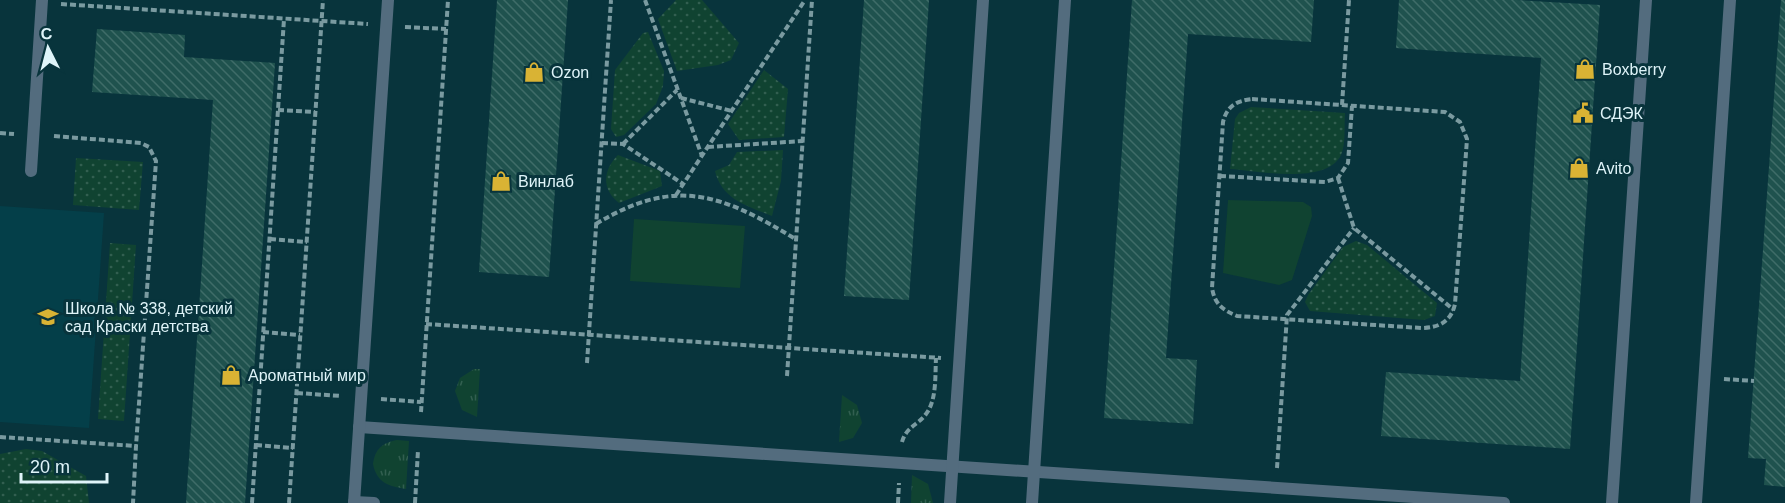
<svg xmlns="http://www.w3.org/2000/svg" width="1785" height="503" font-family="Arial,sans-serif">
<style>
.built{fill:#043f49}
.grass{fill:url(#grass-tufts)}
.park{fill:url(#park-dots)}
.garden{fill:#104331}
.building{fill:url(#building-back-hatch)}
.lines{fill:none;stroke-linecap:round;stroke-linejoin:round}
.path{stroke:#7a9aa0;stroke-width:4;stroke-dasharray:6 3;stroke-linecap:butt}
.service{stroke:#536c7e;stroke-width:12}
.labels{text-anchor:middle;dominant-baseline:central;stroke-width:6;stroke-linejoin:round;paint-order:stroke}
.poi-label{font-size:16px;fill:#dff4f9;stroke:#08343c;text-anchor:start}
</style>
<defs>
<pattern id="grass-tufts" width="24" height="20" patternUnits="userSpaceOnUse" patternTransform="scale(1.5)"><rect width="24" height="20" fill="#104331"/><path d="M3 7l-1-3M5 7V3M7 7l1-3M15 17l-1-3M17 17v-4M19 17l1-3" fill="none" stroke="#325f50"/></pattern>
<pattern id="park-dots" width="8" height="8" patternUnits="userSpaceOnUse" patternTransform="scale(1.5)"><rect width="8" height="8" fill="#104331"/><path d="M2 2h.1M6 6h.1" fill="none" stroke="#325f50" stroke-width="1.8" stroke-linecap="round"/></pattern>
<pattern id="building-back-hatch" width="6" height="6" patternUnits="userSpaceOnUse" patternTransform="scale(1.5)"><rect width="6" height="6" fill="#1f524e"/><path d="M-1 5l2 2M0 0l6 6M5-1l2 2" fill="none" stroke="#3f6c68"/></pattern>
</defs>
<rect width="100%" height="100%" fill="#08343c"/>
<path class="built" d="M0 206 104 213 89 428 0 422Z"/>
<g class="grass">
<path d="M474 369H480L477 417 462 410 455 391 460 378Z"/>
<path d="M842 395 857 405 862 423 853 438 839 442Z"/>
<path d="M397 440 409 441 406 489C388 486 377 483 373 464 375 449 382 443 397 440Z"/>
<path d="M912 475 928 484 933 503H911Z"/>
</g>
<g class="park">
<path d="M676 0H702L739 43 731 60 718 65 677 71 658 19Z"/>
<path d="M648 32 664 71 663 86 656 104 624 135 616 137 611 129 615 70 643 33Z"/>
<path d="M764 70 788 89 784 137 739 140 728 124Z"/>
<path d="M1251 107 1345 113C1344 126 1346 144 1341 155 1327 185 1258 171 1230 169L1235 119 1239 113Z"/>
<path d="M783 150 781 181 772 216C748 206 722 200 715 171L729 165 737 152Z"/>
<path d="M618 155 660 171 662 186 619 203C601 189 603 170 618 155Z"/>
<path d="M76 158 143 162 139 210 73 205Z"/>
<path d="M1356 241 1367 245 1437 303 1435 316 1424 320 1310 311 1305 302 1308 295 1343 247Z"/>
<path d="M110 243 136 245 124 421 98 419Z"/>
<path d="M26 449 42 451 86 476 89 503H0V454Z"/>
</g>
<g class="garden">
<path d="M1228 200 1303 202 1311 207 1312 216 1292 280 1279 285 1223 273Z"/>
<path d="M634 219 745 226 740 288 630 281Z"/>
</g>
<g class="building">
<path d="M497 0H568L549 277 479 272Z"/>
<path d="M864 0H929L909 300 844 296Z"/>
<path d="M1132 0H1314L1311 42 1188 34 1166 358 1197 360 1193 424 1104 418Z"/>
<path d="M1399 0H1516L1600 5 1570 449 1381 436 1386 372 1520 381 1541 58 1396 48Z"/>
<path d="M1781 0H1785V487L1764 485 1766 459 1748 458Z"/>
<path d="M97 29 185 35 184 57 275 63 245 503H186L213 100 92 92Z"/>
</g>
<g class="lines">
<g class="path">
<path d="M645 0 702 156"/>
<path d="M61 4 368 24"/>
<path d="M405 27 446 29"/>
<path d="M681 98 732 111"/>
<path d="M1252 99 1445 112 1460 122 1467 139 1455 304C1451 322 1438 328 1421 328L1237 316C1223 310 1215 305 1212 288L1223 122C1227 106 1236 101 1252 99Z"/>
<path d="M1342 105 1349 0"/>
<path d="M278 110 315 112"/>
<path d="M0 133 14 134"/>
<path d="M54 136 141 143 149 147 156 161 136 446"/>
<path d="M602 143 623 144 683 184"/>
<path d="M623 144 677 90"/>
<path d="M708 147 803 141"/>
<path d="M1220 176 1325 182 1338 178 1348 163 1352 106"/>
<path d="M1338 178 1354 228 1454 310"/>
<path d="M676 195 805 0"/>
<path d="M596 224C675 176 722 194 797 240"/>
<path d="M270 239 307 242"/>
<path d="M426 324 941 358"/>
<path d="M263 332 300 335"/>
<path d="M587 363 611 0"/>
<path d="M787 376 812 0"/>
<path d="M1724 379 1754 381"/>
<path d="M297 393 341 396"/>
<path d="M381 399 421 402"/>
<path d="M421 412 448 0"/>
<path d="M0 437 136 446 133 503"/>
<path d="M902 442C906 427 918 425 926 414 937 400 935 375 936 358"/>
<path d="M256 445 293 448"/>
<path d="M1277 468 1287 315 1354 228"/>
<path d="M252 503 284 19"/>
<path d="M289 503 323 0"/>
<path d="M415 503 418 450"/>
<path d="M898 503 899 483"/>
</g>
<g class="service">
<path d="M31 171 42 0"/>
<path d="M359 427 1504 503"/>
<path d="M354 502 374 503"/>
<path d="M354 503 388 0"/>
<path d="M950 503 983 0"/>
<path d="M1032 503 1065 0"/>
<path d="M1612 503 1646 0"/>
<path d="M1696 503 1730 0"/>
</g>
</g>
<defs>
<g id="shop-bare" transform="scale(1.62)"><path d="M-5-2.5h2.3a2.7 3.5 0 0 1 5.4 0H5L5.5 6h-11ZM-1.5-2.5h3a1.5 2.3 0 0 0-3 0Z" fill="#d9b334" stroke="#08343c" stroke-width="2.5" paint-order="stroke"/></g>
<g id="civic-bare" transform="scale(1.62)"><path d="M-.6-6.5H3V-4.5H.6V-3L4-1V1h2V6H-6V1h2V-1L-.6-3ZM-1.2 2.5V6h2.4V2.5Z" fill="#d9b334" stroke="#08343c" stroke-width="2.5" paint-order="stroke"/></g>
<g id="school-bare" transform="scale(1.62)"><path d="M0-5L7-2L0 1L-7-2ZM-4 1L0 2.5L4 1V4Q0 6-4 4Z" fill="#d9b334" stroke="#08343c" stroke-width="2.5" paint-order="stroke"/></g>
</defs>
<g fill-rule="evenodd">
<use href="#shop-bare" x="1585" y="69"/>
<use href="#shop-bare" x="534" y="72"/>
<use href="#civic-bare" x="1583" y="113"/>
<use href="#shop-bare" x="1579" y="168"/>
<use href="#shop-bare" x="501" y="181"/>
<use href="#school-bare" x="48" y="317"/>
<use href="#shop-bare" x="231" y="375"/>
</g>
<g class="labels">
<g class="poi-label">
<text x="1602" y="69">Boxberry</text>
<text x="551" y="72">Ozon</text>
<text x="1600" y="113">СДЭК</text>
<text x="1596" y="168">Avito</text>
<text x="518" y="181">Винлаб</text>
<text x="65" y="308">Школа № 338, детский<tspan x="65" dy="18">сад Краски детства</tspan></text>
<text x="248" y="375">Ароматный мир</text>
</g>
</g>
<g transform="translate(48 48) rotate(354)" stroke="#08343c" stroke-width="4.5" paint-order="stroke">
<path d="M0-4.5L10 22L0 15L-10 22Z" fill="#dff4f9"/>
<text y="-9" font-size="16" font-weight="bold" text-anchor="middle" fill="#dff4f9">С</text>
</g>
<path d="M21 473v9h86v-9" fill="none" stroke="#dff4f9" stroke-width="3"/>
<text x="30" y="473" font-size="18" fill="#dff4f9" stroke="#08343c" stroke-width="4.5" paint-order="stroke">20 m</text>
</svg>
